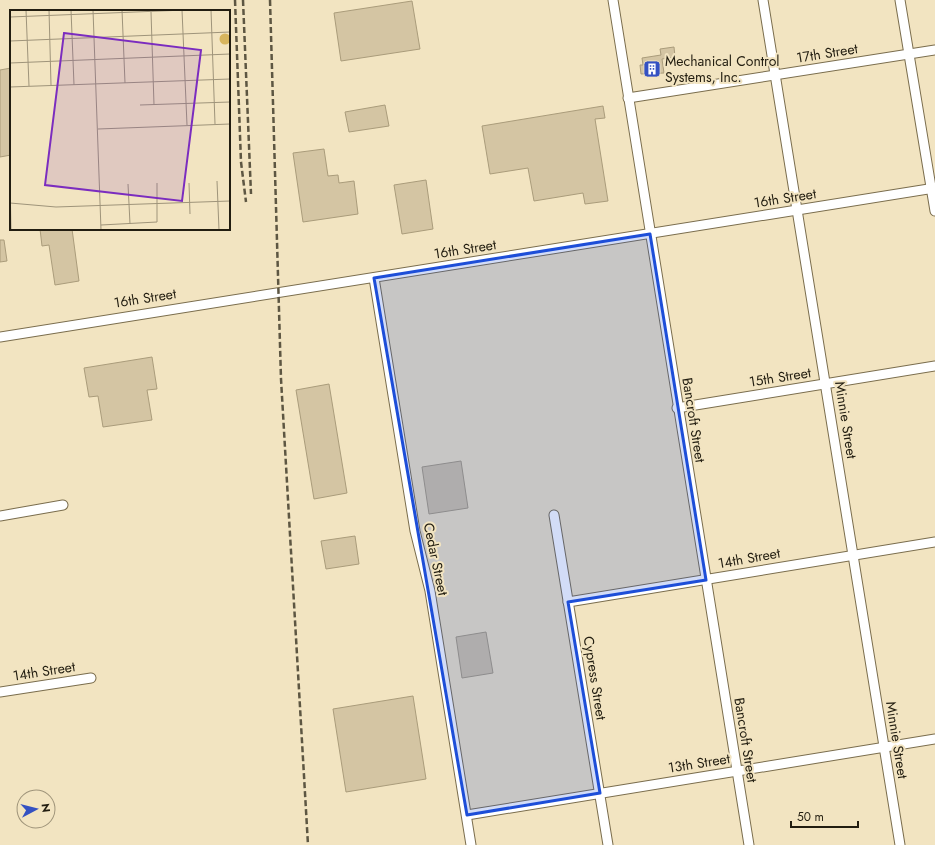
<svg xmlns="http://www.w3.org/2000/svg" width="935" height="845" font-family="Jost,sans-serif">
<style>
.building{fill:#d4c5a3;stroke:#aa9c7b}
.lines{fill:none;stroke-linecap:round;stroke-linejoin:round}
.minor-casing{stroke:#7a6d4d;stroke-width:11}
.minor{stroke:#fff;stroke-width:9}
.rail{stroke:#5d5642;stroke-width:2.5;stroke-dasharray:6 3;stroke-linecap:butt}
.marked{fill:#1d4ed8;fill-opacity:0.2;stroke:#1d4ed8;stroke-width:3;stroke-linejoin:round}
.labels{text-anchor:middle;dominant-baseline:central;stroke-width:4;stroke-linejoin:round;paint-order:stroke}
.street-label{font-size:14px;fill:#221d10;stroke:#f2e4c1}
.poi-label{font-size:14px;fill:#221d10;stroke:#f2e4c1;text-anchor:start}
.inset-road{fill:none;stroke:#9f947a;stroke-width:1}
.view{fill:#7b2cbf;fill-opacity:0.15;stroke:#7b2cbf;stroke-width:2}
.inset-edge{fill:none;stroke:#221d10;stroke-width:2}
</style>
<rect width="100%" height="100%" fill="#f2e4c1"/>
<g class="building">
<path d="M412 1 420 49 341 61 334 13Z"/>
<path d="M674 47 675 57 662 59 664 73 641 74 640 65H643L642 58 661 55 660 49Z"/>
<path d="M11 68V155L0 157V70Z"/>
<path d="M385 105 389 126 349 132 345 112Z"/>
<path d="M603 106 605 118 595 119 608 201 585 204 583 193 534 201 528 168 490 174 482 126Z"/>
<path d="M324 149 328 176 338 175 339 183 354 181 358 214 303 222 293 153Z"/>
<path d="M426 180 433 229 402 234 394 185Z"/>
<path d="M40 229H72L79 281 55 285 49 245 42 246Z"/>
<path d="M0 240H4L7 261 0 262Z"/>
<path d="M152 357 157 389 147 390 152 420 103 427 98 396 89 397 84 368Z"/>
<path d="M329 384 347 493 314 499 296 390Z"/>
<path d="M461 461 468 508 429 514 422 467Z"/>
<path d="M355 536 359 564 326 569 321 541Z"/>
<path d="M486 632 493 673 462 678 456 637Z"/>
<path d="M413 696 426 779 346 792 333 709Z"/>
</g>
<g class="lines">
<g class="minor-casing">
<g id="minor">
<path d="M613 0 749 845"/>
<path d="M763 0 900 845"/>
<path d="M900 0 935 211"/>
<path d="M628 98 935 50"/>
<path d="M374 278 415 531 430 591 471 845"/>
<path d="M0 337 935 188"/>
<path d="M677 408 935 366"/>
<path d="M554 515 608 845"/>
<path d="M0 516 63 505"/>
<path d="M568 602 935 542"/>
<path d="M0 692 91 678"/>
<path d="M467 815 935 739"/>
</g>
</g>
<use href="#minor" class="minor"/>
<g class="rail">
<path d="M235 0 241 162 246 202"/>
<path d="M243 0 251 194"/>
<path d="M270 0 281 379 308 845"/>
</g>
</g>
<path class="marked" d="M650 234 706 580 568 602 600 793 467 815 374 278Z"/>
<defs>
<g id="building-square" transform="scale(0.9)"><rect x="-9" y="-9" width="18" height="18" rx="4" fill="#3451c2" stroke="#f2e4c1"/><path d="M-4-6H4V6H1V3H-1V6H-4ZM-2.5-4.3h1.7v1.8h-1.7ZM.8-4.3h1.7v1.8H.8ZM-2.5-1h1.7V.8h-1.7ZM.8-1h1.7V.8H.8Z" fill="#fff"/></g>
</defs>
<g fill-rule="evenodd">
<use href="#building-square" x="652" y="69"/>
</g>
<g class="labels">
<g class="street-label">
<text transform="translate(827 53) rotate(-9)">17th Street</text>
<text transform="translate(785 198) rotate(-9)">16th Street</text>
<text transform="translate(465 249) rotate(-9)">16th Street</text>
<text transform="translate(145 298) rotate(-9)">16th Street</text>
<text transform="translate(780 377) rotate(-9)">15th Street</text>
<text transform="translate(694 420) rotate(81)">Bancroft Street</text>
<text transform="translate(846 420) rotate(81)">Minnie Street</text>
<text transform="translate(749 558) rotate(-10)">14th Street</text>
<text transform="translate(436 559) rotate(78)">Cedar Street</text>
<text transform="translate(44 671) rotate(-9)">14th Street</text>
<text transform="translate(595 678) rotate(81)">Cypress Street</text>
<text transform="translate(746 740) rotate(81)">Bancroft Street</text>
<text transform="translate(897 740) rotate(81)">Minnie Street</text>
<text transform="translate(699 763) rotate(-9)">13th Street</text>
</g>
<g class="poi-label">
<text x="665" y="61">Mechanical Control<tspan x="665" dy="16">Systems, Inc.</tspan></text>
</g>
</g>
<g transform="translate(10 10)">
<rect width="220" height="220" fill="#f2e4c1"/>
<path d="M209.5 29a5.5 5.5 0 1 1 11 0a5.5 5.5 0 1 1-11 0Z" fill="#d7b55e"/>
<path class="inset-road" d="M16 0 19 76M39 0 41 75M61 0 64 75M83 0 91 220M112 0 115 73M172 0 177 115M201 0 205 114M141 2 144 95M0 7 175 0M0 31 220 22M0 53 220 44M0 77 220 69M130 95 220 92M88 119 220 114M207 171 209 220M0 172 1 220M179 173 180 204M118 174 120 214M0 193 46 197 220 191M91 215 147 212V173"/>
<path class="view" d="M54 23 191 40 172 191 35 175Z"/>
<rect width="220" height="220" class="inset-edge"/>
</g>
<g transform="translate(36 809) rotate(83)"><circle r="19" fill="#f2e4c1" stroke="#9f947a"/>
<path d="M0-3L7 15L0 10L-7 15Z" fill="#3451c2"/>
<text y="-6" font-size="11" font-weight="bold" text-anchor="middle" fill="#221d10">N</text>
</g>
<path d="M791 821v6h67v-6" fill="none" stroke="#221d10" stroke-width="2"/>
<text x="797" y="821" font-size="12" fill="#221d10" stroke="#f2e4c1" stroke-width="3" paint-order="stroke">50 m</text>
</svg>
